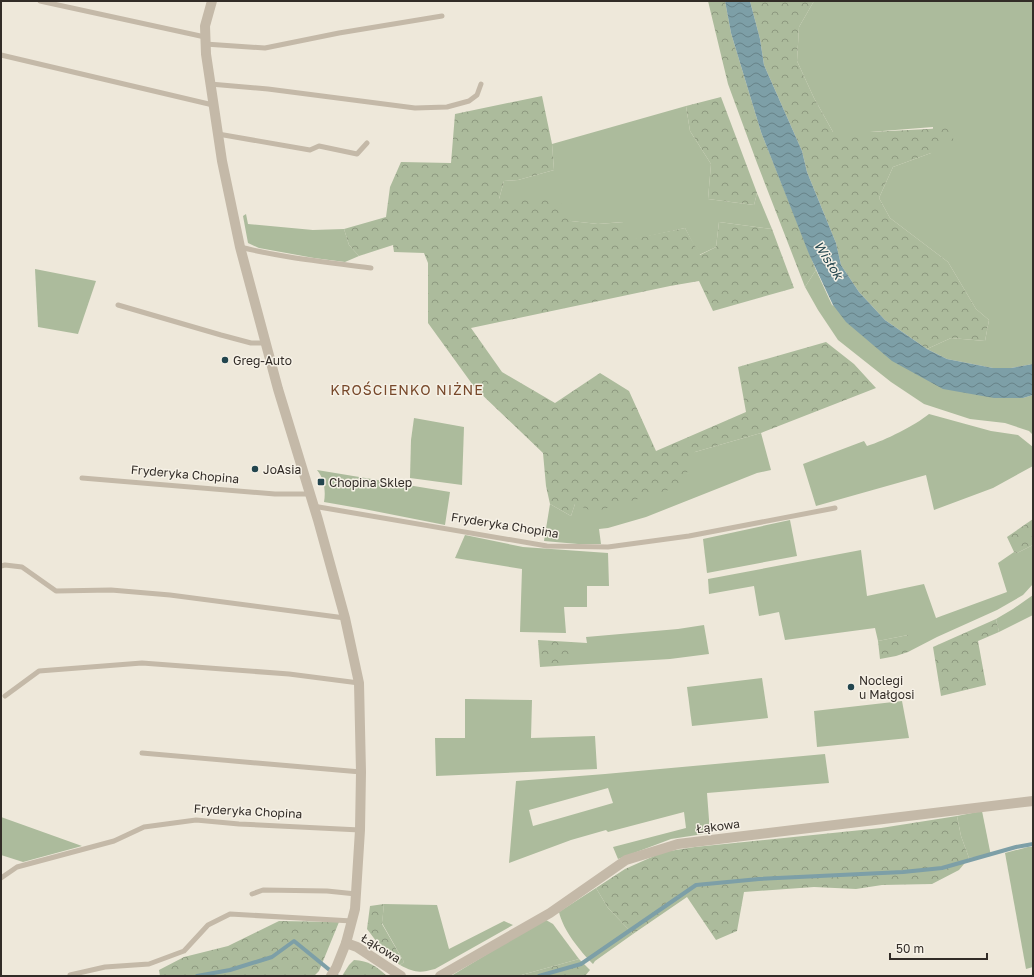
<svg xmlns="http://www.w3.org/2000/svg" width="1034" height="977" font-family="'Golos Text',sans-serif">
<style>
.green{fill:#acbb9c;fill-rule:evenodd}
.forest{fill:url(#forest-crowns)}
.water{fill:url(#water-waves)}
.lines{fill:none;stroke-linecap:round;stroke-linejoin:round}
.stream{stroke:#7d9fa7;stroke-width:4}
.service{stroke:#c4b9a8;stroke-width:5}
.minor{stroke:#c4b9a8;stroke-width:10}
.tertiary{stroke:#c4b9a8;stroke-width:10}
.poi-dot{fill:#22454e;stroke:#f6f1e6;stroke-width:1.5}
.labels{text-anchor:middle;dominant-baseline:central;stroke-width:3;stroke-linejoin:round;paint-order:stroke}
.poi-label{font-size:12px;fill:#322c27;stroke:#f6f1e6;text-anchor:start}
.street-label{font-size:12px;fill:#322c27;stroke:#f6f1e6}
.water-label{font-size:13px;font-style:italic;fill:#22454e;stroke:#f6f1e6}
.quarter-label{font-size:14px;letter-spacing:1px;fill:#77482a;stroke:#f6f1e6}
</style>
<defs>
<pattern id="forest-crowns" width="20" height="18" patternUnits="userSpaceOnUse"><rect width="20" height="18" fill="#acbb9c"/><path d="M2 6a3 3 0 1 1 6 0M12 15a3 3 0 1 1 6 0" fill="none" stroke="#8d987f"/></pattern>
<pattern id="water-waves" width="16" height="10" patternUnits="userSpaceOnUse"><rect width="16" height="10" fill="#7d9fa7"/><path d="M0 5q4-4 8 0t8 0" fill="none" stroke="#678288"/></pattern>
</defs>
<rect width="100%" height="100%" fill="#eee8da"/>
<g class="green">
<path d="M814 1H1033V364L1011 368H993L947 359 927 349 951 338 985 341 989 320 976 309 948 262 890 218 879 198 893 167 931 153 933 127 870 132H833L814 98 797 61 799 27Z"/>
<path d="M686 106 690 131 711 164 708 199 754 205 757 193 772 229 719 222 716 247 699 255 685 228 631 240 623 222 598 224 571 221 499 199 504 181 518 180 554 170 552 144Z"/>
<path d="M246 214 248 224 313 230 344 229 349 245 359 256 345 262 314 258 259 248 248 243 243 216Z"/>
<path d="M35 269 96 281 78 334 38 327Z"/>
<path d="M816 270 832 305 1023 398 1033 395V435L1029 431 1005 423 970 419 924 404 891 382 838 340 818 310 805 287Z"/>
<path d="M929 414 991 431 1018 435 1033 447V466L993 488 934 510 926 475 816 506 803 464 864 441 867 446C886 440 914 426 929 414Z"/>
<path d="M414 418 464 427 462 485 410 478 411 440Z"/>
<path d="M761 433 771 470 757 473 646 517 608 528 599 529 601 544H578L544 541 550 504 571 516 575 504 695 452Z"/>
<path d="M317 470 450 492 445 525 364 509 324 502C326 491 324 478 317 470Z"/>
<path d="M790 520 797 556 707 573 703 539Z"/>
<path d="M465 535 523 547 608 553 609 586H587V607H564L566 633 520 632 522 569 455 558Z"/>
<path d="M1033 545V584L1023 595 997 610 937 637 908 652V635L878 641 875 628 785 640 779 612 759 616 754 586 709 594 708 579 861 550 867 596 924 584 936 618 1007 592 998 563 1014 552 1017 553Z"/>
<path d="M1033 595V615L999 632 996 619 1013 609Z"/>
<path d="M704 625 709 654 670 659 571 665V642L587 643 586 637 678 629Z"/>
<path d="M762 678 768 718 692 726 687 687Z"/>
<path d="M465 699 532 700 531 738 595 736 597 769 436 776 435 738H465Z"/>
<path d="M902 701 909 738 817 747 814 711Z"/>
<path d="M825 754 829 783 707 793 710 833 671 839 618 859 613 847 686 828 684 812 608 832 606 830 571 840 509 863 516 781 605 774ZM608 788 613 803 533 826 529 810Z"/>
<path d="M982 811 991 856 969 858 961 836 957 816Z"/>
<path d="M1 817 82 846 23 862 1 855Z"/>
<path d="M1028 847H1033V967L1026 969 1005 853Z"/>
<path d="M596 888 608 908 633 934 595 961 593 964C580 951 563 930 559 912Z"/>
<path d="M384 904 437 905 449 949 504 921 513 925 435 969C420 973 415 973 400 965L404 962 382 923Z"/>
<path d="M546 920 553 924 579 959 518 976H451L517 936Z"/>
</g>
<g class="forest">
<path d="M708 1H725L731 33 761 132 816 270 805 287 757 163 728 84Z"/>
<path d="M750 1H814L799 27 797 61 814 98 833 132H870L947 128 954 140 931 153 893 167 879 198 890 218 948 262 976 309 989 320 985 341 951 338 927 349 885 320 859 292 841 265 836 243 807 172 802 151 764 65 760 39Z"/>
<path d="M542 96 552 144 554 170 518 180 504 181 499 199 559 200 571 221 598 224 624 222 632 239 685 228 700 255 716 247 719 222 772 229 794 288 713 311 699 281 670 286 471 328 502 372 555 403 600 373 629 391 656 451 746 412 738 367 826 342 854 364 876 388 761 433 695 452 682 486 594 512 575 504 571 516 550 504 546 486 543 453 475 388 428 323V263L424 253 394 252 393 245 359 256 349 245 344 229 386 217 390 187 401 162 451 163 455 114Z"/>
<path d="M721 97 757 193 754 205 708 199 711 164 690 131 686 106Z"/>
<path d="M1033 519V545L1017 553 1014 552 1007 537Z"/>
<path d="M996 619 999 632 978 641 986 685 941 696 933 647Z"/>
<path d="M908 635V652L896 656 880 659 878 641Z"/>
<path d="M538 640 571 642V665L540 667Z"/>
<path d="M957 816 961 836 969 858 959 870 932 884 882 885 856 889 814 887 744 892 737 931 716 940 687 897 633 934 608 908 596 888 625 869 663 852 695 847 881 828Z"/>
<path d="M384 904 382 924 404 962 400 965 389 958 367 929 370 906Z"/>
<path d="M279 921 339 922 319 971 314 976H160L159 970 184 957 228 946Z"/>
<path d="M579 959 590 970 585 976H518Z"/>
<path d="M354 960C369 961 376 966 387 976H342L349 965Z"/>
</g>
<path class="water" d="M725 1H750L760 39 764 65 802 151 807 172 836 243 841 265 859 292 885 320 927 349 947 359 993 368H1011L1033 364V395L1023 398H994L943 389 892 361 846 322 833 305 809 254 761 132 731 33Z"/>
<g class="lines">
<g class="stream">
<path d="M197 976 230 970 272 957 294 941 337 976"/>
<path d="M539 976 581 964 696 885 759 879 903 872 942 868 1016 847 1033 844"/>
</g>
<g class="service">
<path d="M40 1 205 37"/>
<path d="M205 44 265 48 339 33 442 16"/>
<path d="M1 55 213 105"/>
<path d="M210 84 268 89 415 108 447 107 469 101 477 95 481 84"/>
<path d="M218 134 310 150 319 146 357 154 367 143"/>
<path d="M240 247C283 258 327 262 371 268"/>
<path d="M118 305 221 335 251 343H265"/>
<path d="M82 478 275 494H310"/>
<path d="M313 506 547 546 608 547 689 536 835 508"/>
<path d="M1 566 5 565 22 567 56 591 111 590 170 595 345 618"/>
<path d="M5 696 39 671 142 663 289 674 359 683"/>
<path d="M142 753 361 772"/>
<path d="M1 878 17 867 114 841 144 827 196 820 239 824 360 830"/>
<path d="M252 894 263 890 327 891 356 894"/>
<path d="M70 975 105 967 149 964 184 951 208 925 230 914 352 921"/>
</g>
<g class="minor">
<path d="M346 943 357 947 401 976"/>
<path d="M440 976 550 913 626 860 678 844 1033 801"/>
</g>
<path class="tertiary" d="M212 1 205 26 206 54 222 161 240 247 278 389 318 520 345 618 359 683 361 772 360 830 355 909 346 943 336 968 331 976"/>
</g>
<g class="poi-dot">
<circle cx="225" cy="360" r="4"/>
<circle cx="255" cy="469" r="4"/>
<rect x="317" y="478" width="8" height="8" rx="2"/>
<circle cx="851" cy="687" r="4"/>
</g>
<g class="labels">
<g class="poi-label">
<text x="233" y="360">Greg-Auto</text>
<text x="263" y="469">JoAsia</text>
<text x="329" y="482">Chopina Sklep</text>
<text x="859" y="680">Noclegi<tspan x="859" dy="14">u Małgosi</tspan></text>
</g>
<g class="street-label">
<text transform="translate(185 474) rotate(5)">Fryderyka Chopina</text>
<text transform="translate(505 525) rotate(9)">Fryderyka Chopina</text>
<text transform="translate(248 811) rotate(3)">Fryderyka Chopina</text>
<text transform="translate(718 826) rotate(-7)">Łąkowa</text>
<text transform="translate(381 948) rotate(32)">Łąkowa</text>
</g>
<g class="water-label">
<text transform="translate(829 260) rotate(58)">Wisłok</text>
</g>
<g class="quarter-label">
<text x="407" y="389">KROŚCIENKO NIŻNE</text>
</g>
</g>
<rect width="1034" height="977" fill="none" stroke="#322c27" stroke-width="4"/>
<path d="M890 953v6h97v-6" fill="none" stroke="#322c27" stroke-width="2"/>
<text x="896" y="953" font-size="12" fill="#322c27" stroke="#f6f1e6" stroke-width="3" paint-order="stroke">50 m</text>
</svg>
